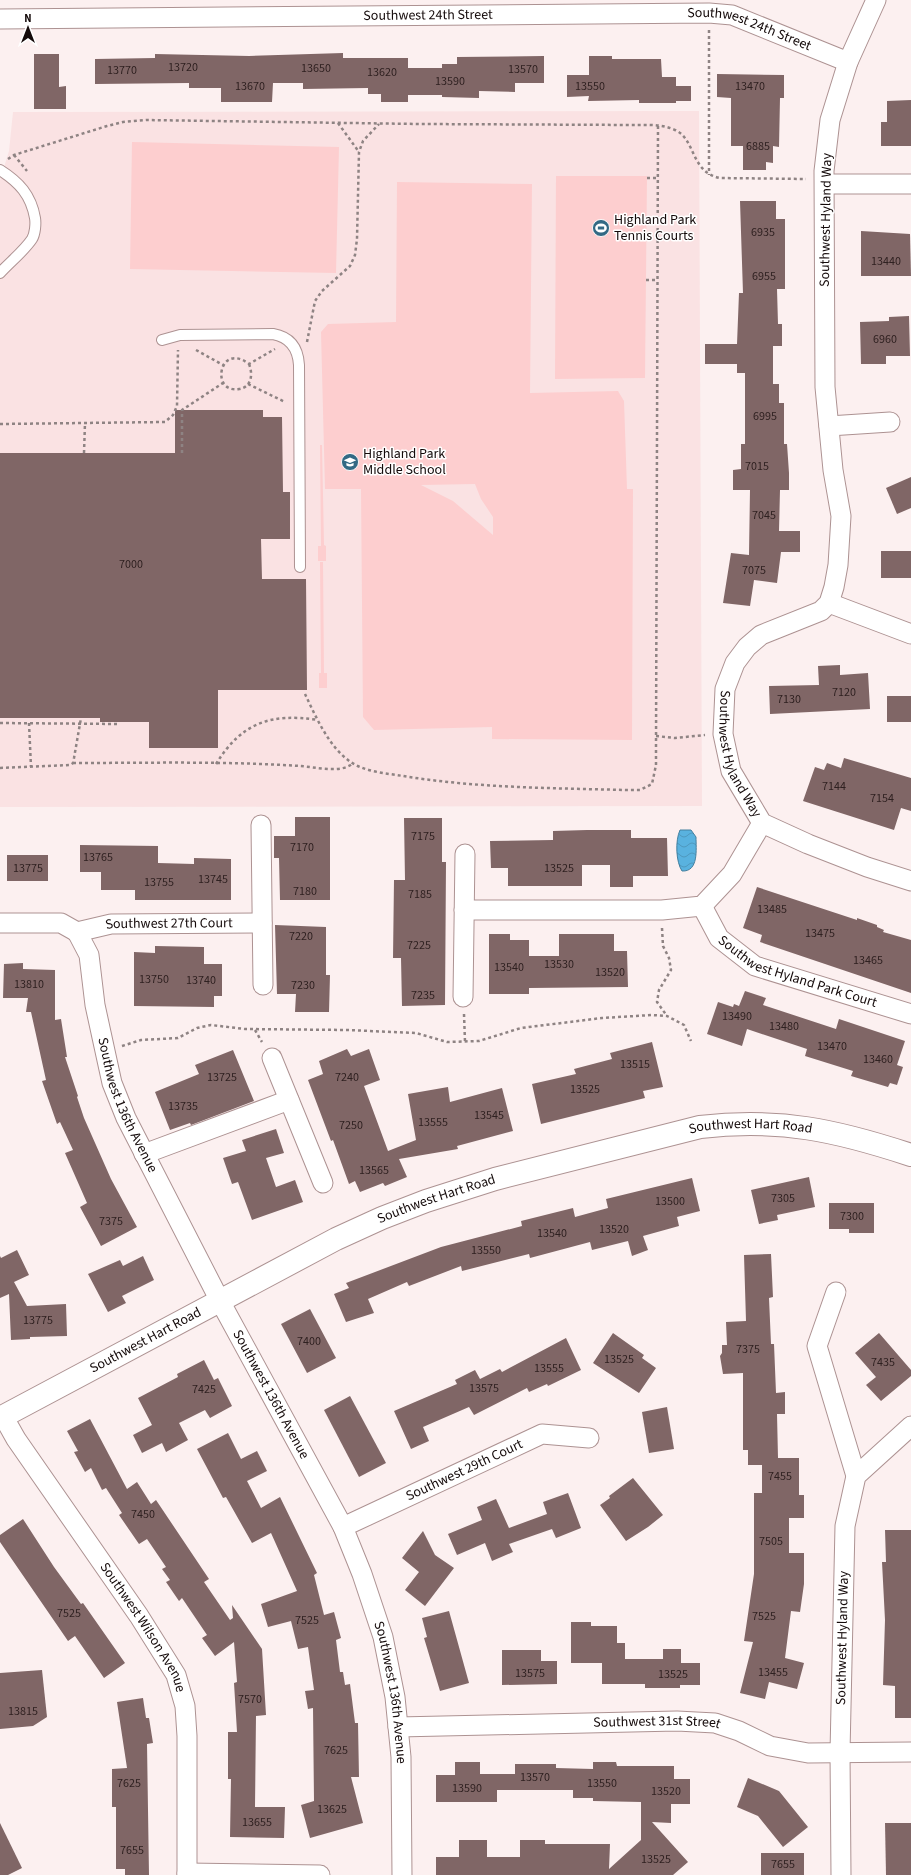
<svg xmlns="http://www.w3.org/2000/svg" width="911" height="1875" font-family="'Source Sans 3',sans-serif">
<style>
.built{fill:#fae2e3}
.green{fill:#fdcecf;fill-rule:evenodd}
.water{fill:url(#water-waves);stroke:#44809f}
.building{fill:#806666}
.lines{fill:none;stroke-linecap:round;stroke-linejoin:round}
.lane-casing{stroke:#ad9292;stroke-width:12}
.street-casing{stroke:#ad9292;stroke-width:21}
.secondary-casing{stroke:#ad9292;stroke-width:24}
.path{stroke:#8e8383;stroke-width:2.5;stroke-dasharray:3 3;stroke-linecap:butt}
.lane{stroke:#fff;stroke-width:10}
.street{stroke:#fff;stroke-width:19}
.secondary{stroke:#fff;stroke-width:22}
.labels{text-anchor:middle;dominant-baseline:central;stroke-width:3;stroke-linejoin:round;paint-order:stroke}
.number-label{font-size:12px;fill:#2f2121}
.street-label{font-size:14px;fill:#140a0a;stroke:#fff}
.poi-label{font-size:14px;fill:#140a0a;stroke:#fff;text-anchor:start}
</style>
<defs>
<pattern id="water-waves" width="16" height="10" patternUnits="userSpaceOnUse"><rect width="16" height="10" fill="#59b2df"/><path d="M0 5q4-4 8 0t8 0" fill="none" stroke="#4d98be"/></pattern>
</defs>
<rect width="100%" height="100%" fill="#fcf0f0"/>
<path class="built" d="M699 111 702 806 0 807V180L9 151 13 112Z"/>
<g class="green">
<path d="M132 142 339 147 336 273 130 269Z"/>
<path d="M556 176H647L645 378 555 379Z"/>
<path d="M397 182 532 184 530 393 618 391 624 401 627 489H633L632 740 492 739V727L374 730 363 717 361 489H325L321 332 328 324 396 322ZM475 484 481 499 493 517V535L453 501 421 485Z"/>
<path d="M320 445H322L324 545 326 546V561H318V546H321Z"/>
<path d="M320 562H323L324 673H327V688H319V673H321Z"/>
</g>
<path class="water" d="M680 830H691L696 837C696 849 699 872 682 871 676 862 675 841 680 830Z"/>
<g class="building">
<path d="M343 53V58H408V68H442V64H457V57L544 56V83H515V92L479 91V98L442 97V95H408V102H381V94H368V88L303 89V83H273L272 102H221V88H189V83L95 84V59L155 58V54L249 56Z"/>
<path d="M34 54H59V87L66 86V109H34Z"/>
<path d="M589 56H612V59H661L662 77H676V86H691V101H676V103H639V100L588 101 589 96 567 97V75H589Z"/>
<path d="M717 74 784 75V98H780L779 147 773 146V163L766 162V170H743V146H731V98L717 97Z"/>
<path d="M911 100V146H881V122H887V101Z"/>
<path d="M740 201H776V219H785V289H777L778 324H782V346H773V384H779V403H784V444H787L789 473V490H780L779 531H800V552H781L777 583 754 580 750 606 723 603 731 553 749 555 750 490H733V470L741 469V444H745V373H737V364H705V344H737L739 293H743Z"/>
<path d="M861 231 910 234 911 276H861Z"/>
<path d="M909 316 910 356H886V364H861L860 322 889 321V317Z"/>
<path d="M175 410H263V417H282L283 492H290V539H261L262 579H306L307 690H218V748H149V722H100V718H0V453H175Z"/>
<path d="M911 477V508L897 514 886 488Z"/>
<rect x="881" y="551" width="30" height="27"/>
<path d="M840 665V675L868 673 870 709 770 714 769 686 819 685 818 666Z"/>
<rect x="887" y="696" width="24" height="26"/>
<path d="M844 758 911 778V811L901 808 894 830 803 801 815 767 824 770 827 763 841 768Z"/>
<path d="M295 817H330V900H280L279 858H274V836H295Z"/>
<path d="M404 818H442V862H446L445 1005 402 1006 401 958H393L394 880H405Z"/>
<path d="M587 830H631V838H667L668 876H633V887H610V865H582V886H508V868H491L490 841 553 840V831Z"/>
<path d="M80 845 158 846V863L194 864V858L231 859V900H135V890H101V872H80Z"/>
<rect x="7" y="855" width="41" height="26"/>
<path d="M757 887 857 920V918L877 925V927L884 930 883 932 911 940V993L760 942 762 935 743 928Z"/>
<path d="M275 925 326 927V975H330L329 1012H295L296 994H277Z"/>
<path d="M489 934H510V940H529V956H559V934H614V951H627L628 987 529 988V994H489Z"/>
<path d="M155 946 204 947V964H222V996H214V1007L134 1006V952L155 953Z"/>
<path d="M23 963V969L55 970V1020L61 1019 67 1057H65L78 1096 77 1097 84 1118 111 1179 137 1227 101 1246 80 1207 87 1203 65 1153 73 1150 60 1122 57 1124 42 1081 46 1080 31 1012H26L28 998H3L4 964Z"/>
<path d="M745 991 766 998 763 1005 836 1029 839 1019 905 1041 897 1065 903 1067 897 1085 890 1083 888 1087 851 1076 853 1071 805 1056 807 1049 747 1029 742 1046 707 1034 718 1002 733 1007 734 1004 739 1006Z"/>
<path d="M652 1042 663 1087 643 1091 645 1098 541 1124 532 1084 576 1074 574 1069 612 1059 610 1053Z"/>
<path d="M347 1049 351 1056 369 1049 380 1080 364 1086 388 1151 416 1140 408 1094 448 1087 450 1102 502 1088 513 1131 457 1146 458 1149 399 1159 407 1177 385 1186 383 1183 360 1192 355 1181 349 1184 333 1140 331 1141 308 1080 323 1074 319 1061Z"/>
<path d="M233 1050 254 1101 191 1125 190 1123 170 1130 155 1092 199 1074 195 1065Z"/>
<path d="M276 1129 284 1153 266 1158 276 1187 295 1180 303 1202 252 1220 238 1182 232 1184 223 1158 246 1151 242 1140Z"/>
<path d="M809 1177 815 1207 777 1215 778 1220 759 1224 751 1190Z"/>
<path d="M692 1178 700 1211 677 1217 679 1226 643 1236 648 1250 632 1256 628 1241 592 1250 590 1242 530 1258 529 1254 462 1271 461 1266 409 1286 407 1282 368 1299 374 1313 346 1322 334 1294 349 1288 346 1283 441 1247 522 1226 521 1221 573 1208 575 1217 608 1208 606 1199Z"/>
<path d="M829 1203H874V1233H849V1229H829Z"/>
<path d="M17 1250 29 1275 14 1282 27 1306 66 1304 67 1336 30 1337V1339L11 1340 9 1294 0 1298V1256L1 1258Z"/>
<path d="M771 1254 773 1297 769 1298 771 1344H774L776 1393 785 1392V1414H777L778 1458H799V1495H804V1518H789V1553H804V1584L800 1612 791 1611 785 1658 804 1663 797 1689 769 1682 765 1699 740 1693 753 1642 744 1641 754 1574V1493H762V1465H748V1450H743V1373L723 1374 720 1356 722 1353V1345H727L726 1322 746 1321 744 1255Z"/>
<path d="M143 1256 154 1280 122 1296 126 1303 108 1312 88 1274 120 1260 123 1266Z"/>
<path d="M310 1309 336 1358 307 1373 281 1324Z"/>
<path d="M613 1333 644 1355 642 1358 656 1368 639 1393 593 1363Z"/>
<path d="M879 1333 911 1370V1376L881 1401 866 1385 876 1377 855 1353Z"/>
<path d="M566 1338 581 1370 548 1386 547 1384 529 1392 527 1388 474 1415 469 1407 423 1427 429 1441 411 1449 394 1411 457 1384 455 1380 475 1370 480 1379 500 1369 502 1372Z"/>
<path d="M204 1360 214 1380 218 1378 232 1406 210 1418 205 1410 179 1423 188 1440 166 1452 162 1443 142 1453 133 1435 152 1425 138 1398 178 1377 177 1374Z"/>
<path d="M350 1396 386 1463 359 1477 324 1410Z"/>
<path d="M667 1407 674 1449 649 1453 642 1412Z"/>
<path d="M90 1419 127 1489 137 1482 151 1504 156 1500 209 1579 204 1582 230 1620 233 1618 232 1605 262 1649 266 1715 256 1716 255 1807H285L284 1838 230 1837 231 1779H228V1732H237L234 1683 237 1682 234 1642 215 1656 202 1638 207 1635 182 1598 179 1601 166 1582 170 1580 162 1569 166 1567 147 1539 139 1544 119 1515 122 1513 106 1488 102 1490 91 1468 85 1472 74 1452 78 1451 67 1431Z"/>
<path d="M228 1433 241 1459 257 1451 267 1471 247 1481 261 1508 280 1497 317 1573 314 1575 324 1615 334 1612 341 1638 336 1640 340 1672H343L345 1685 350 1684 355 1723H358L359 1777H351L363 1823 310 1838 301 1805 314 1801 313 1708 308 1709 305 1691 314 1690 308 1647 298 1649 291 1621 268 1627 261 1604 297 1591 271 1533 252 1543 226 1497 223 1498 197 1449Z"/>
<path d="M633 1478 663 1515 648 1527 626 1541 600 1505 610 1498 609 1496Z"/>
<path d="M568 1493 581 1528 556 1538 552 1529 509 1544 513 1552 492 1561 485 1543 457 1555 448 1534 482 1520 477 1507 496 1499 509 1528 547 1514 543 1502Z"/>
<path d="M23 1519 54 1567 81 1604 83 1603 125 1663 104 1678 75 1636 68 1641 0 1542V1535Z"/>
<path d="M885 1530H911V1718H895V1686L883 1685 885 1620 882 1562H886Z"/>
<path d="M423 1531 435 1555 454 1568 425 1606 405 1590 419 1572 402 1558Z"/>
<path d="M449 1611 469 1683 440 1691 424 1638 427 1637 422 1618Z"/>
<path d="M571 1622H591V1626H617V1643H625V1659H663V1649H681V1663H700V1685H680V1688H645V1684H602V1663H571Z"/>
<path d="M502 1650H541V1661H557V1684L502 1685Z"/>
<path d="M42 1670 47 1717 33 1726 0 1729V1673Z"/>
<path d="M143 1698 146 1718H149L153 1743 147 1744 149 1875H125V1869H116V1807H112V1769L127 1768 117 1702Z"/>
<path d="M455 1762H480V1774H515V1764H556V1768L593 1769V1762H616L617 1766H674V1779H690V1804H671V1823L652 1822 688 1862 673 1875H436V1857H459V1840H487V1857H520V1840H545V1844H610L609 1869 641 1840V1802L593 1801V1798H573V1790H497V1802H436V1775H455Z"/>
<path d="M748 1778 779 1791 808 1827 783 1847 758 1816 737 1807Z"/>
<path d="M0 1823 22 1868 8 1875H0Z"/>
<path d="M885 1823H911V1875H886Z"/>
<rect x="761" y="1853" width="43" height="22"/>
</g>
<g class="lines">
<g class="lane-casing">
<g id="lane">
<path d="M0 170C19 182 31 195 35 218 36 224 35 234 32 239 24 251 10 262 0 273"/>
<path d="M162 340 180 335 273 334C290 337 298 348 299 365L300 567"/>
</g>
</g>
<g class="street-casing">
<g id="street">
<path id="s1" d="M876 0 848 62 830 120 824 171 825 387 833 470 841 516 838 565 834 587 829 603 821 611 761 635 747 647 735 663 725 689 723 734 731 771 762 823 808 844 867 867 911 881"/>
<path id="s2" d="M0 19 709 13 732 15 848 62"/>
<path d="M825 184H911"/>
<path d="M829 426 890 422"/>
<path d="M829 603 911 634"/>
<path d="M261 825 263 985"/>
<path id="s3" d="M702 906 719 938 755 966 911 1014"/>
<path d="M464 910H662L702 906 732 874 762 823"/>
<path d="M0 923H61L77 932"/>
<path id="s4" d="M77 932 89 955 95 1005 105 1051 112 1083 126 1118 220 1301 343 1527 362 1574 383 1637 395 1697 401 1757 402 1875"/>
<path id="s5" d="M77 932 111 924 262 923"/>
<path d="M463 997 465 854"/>
<path d="M272 1058 323 1183"/>
<path d="M144 1154 289 1100"/>
<path d="M836 1292 817 1346 856 1476"/>
<path id="s6" d="M3 1416 16 1439 139 1616 176 1675 185 1706 187 1736V1875"/>
<path id="s7" d="M343 1527 542 1434 589 1438"/>
<path id="s8" d="M398 1727 677 1721 715 1723 739 1731 770 1746 808 1753 911 1752"/>
<path d="M187 1873 320 1875"/>
<path id="s9" d="M841 1875 840 1752 845 1526 856 1476 911 1426"/>
</g>
</g>
<g class="secondary-casing">
<g id="secondary">
<path id="s10" d="M0 1418 336 1239 382 1218 426 1201 495 1179 700 1127C780 1118 835 1130 911 1155"/>
</g>
</g>
<g class="path">
<path d="M709 30V175"/>
<path d="M338 123 359 152"/>
<path d="M14 155 27 171"/>
<path d="M8 159 14 155 107 126 123 122 146 120 419 124 635 125C648 125 662 124 675 130 696 139 690 172 720 178L806 179"/>
<path d="M647 178H659"/>
<path d="M646 280H658"/>
<path d="M307 342 315 301 322 291 350 266 355 255 357 239 359 152 363 141 379 124"/>
<path d="M196 350 223 365"/>
<path d="M249 364C253 374 252 387 239 389 210 394 219 341 249 364L275 349"/>
<path d="M248 384 285 402"/>
<path d="M0 424 165 422 173 415 177 406 178 350"/>
<path d="M84 453 85 423"/>
<path d="M182 453V410L223 383"/>
<path d="M305 694C316 717 328 745 348 760 363 772 385 773 403 776 476 788 551 788 625 790H640L652 784 656 765V748L658 125"/>
<path d="M0 723 117 724"/>
<path d="M29 723 31 767"/>
<path d="M656 736 675 738 705 735"/>
<path d="M73 763C149 763 225 761 300 766 315 767 342 774 353 763"/>
<path d="M216 764C242 722 271 713 318 720"/>
<path d="M0 768 70 765 73 763 74 758 81 718"/>
<path d="M662 928 663 946 669 958 671 970 659 990 657 1002 667 1016"/>
<path d="M464 1014 465 1042"/>
<path d="M255 1030 262 1042"/>
<path d="M122 1046 141 1040 178 1038 197 1028 211 1025 245 1029 347 1030 416 1033 447 1042 479 1041 521 1028 602 1018 652 1015 667 1016 684 1025 691 1041"/>
</g>
<use href="#lane" class="lane"/>
<use href="#street" class="street"/>
<use href="#secondary" class="secondary"/>
</g>
<defs>
<g id="stadium-disc" transform="scale(0.9)"><circle r="9.5" fill="#336984" stroke="#fff"/><path d="M0-5a6.5 5 0 1 0 0 10a6.5 5 0 1 0 0-10ZM-3.5-1.8h7v3.6h-7Z" fill="#fff"/></g>
<g id="school-disc" transform="scale(0.9)"><circle r="9.5" fill="#336984" stroke="#fff"/><path d="M0-5L7-2L0 1L-7-2ZM-4 1L0 2.5L4 1V4Q0 6-4 4Z" fill="#fff"/></g>
</defs>
<g fill-rule="evenodd">
<use href="#stadium-disc" x="601" y="228"/>
<use href="#school-disc" x="350" y="462"/>
</g>
<g class="labels">
<g class="number-label">
<text x="183" y="67">13720</text>
<text x="316" y="68">13650</text>
<text x="523" y="69">13570</text>
<text x="122" y="70">13770</text>
<text x="382" y="72">13620</text>
<text x="450" y="81">13590</text>
<text x="250" y="86">13670</text>
<text x="590" y="86">13550</text>
<text x="750" y="86">13470</text>
<text x="758" y="146">6885</text>
<text x="763" y="232">6935</text>
<text x="886" y="261">13440</text>
<text x="764" y="276">6955</text>
<text x="885" y="339">6960</text>
<text x="765" y="416">6995</text>
<text x="757" y="466">7015</text>
<text x="764" y="515">7045</text>
<text x="131" y="564">7000</text>
<text x="754" y="570">7075</text>
<text x="844" y="692">7120</text>
<text x="789" y="699">7130</text>
<text x="834" y="786">7144</text>
<text x="882" y="798">7154</text>
<text x="423" y="836">7175</text>
<text x="302" y="847">7170</text>
<text x="98" y="857">13765</text>
<text x="28" y="868">13775</text>
<text x="559" y="868">13525</text>
<text x="213" y="879">13745</text>
<text x="159" y="882">13755</text>
<text x="305" y="891">7180</text>
<text x="420" y="894">7185</text>
<text x="772" y="909">13485</text>
<text x="820" y="933">13475</text>
<text x="301" y="936">7220</text>
<text x="419" y="945">7225</text>
<text x="868" y="960">13465</text>
<text x="559" y="964">13530</text>
<text x="509" y="967">13540</text>
<text x="610" y="972">13520</text>
<text x="154" y="979">13750</text>
<text x="201" y="980">13740</text>
<text x="29" y="984">13810</text>
<text x="303" y="985">7230</text>
<text x="423" y="995">7235</text>
<text x="737" y="1016">13490</text>
<text x="784" y="1026">13480</text>
<text x="832" y="1046">13470</text>
<text x="878" y="1059">13460</text>
<text x="635" y="1064">13515</text>
<text x="222" y="1077">13725</text>
<text x="347" y="1077">7240</text>
<text x="585" y="1089">13525</text>
<text x="183" y="1106">13735</text>
<text x="489" y="1115">13545</text>
<text x="433" y="1122">13555</text>
<text x="351" y="1125">7250</text>
<text x="374" y="1170">13565</text>
<text x="783" y="1198">7305</text>
<text x="670" y="1201">13500</text>
<text x="852" y="1216">7300</text>
<text x="111" y="1221">7375</text>
<text x="614" y="1229">13520</text>
<text x="552" y="1233">13540</text>
<text x="486" y="1250">13550</text>
<text x="38" y="1320">13775</text>
<text x="309" y="1341">7400</text>
<text x="748" y="1349">7375</text>
<text x="619" y="1359">13525</text>
<text x="883" y="1362">7435</text>
<text x="549" y="1368">13555</text>
<text x="484" y="1388">13575</text>
<text x="204" y="1389">7425</text>
<text x="780" y="1476">7455</text>
<text x="143" y="1514">7450</text>
<text x="771" y="1541">7505</text>
<text x="69" y="1613">7525</text>
<text x="764" y="1616">7525</text>
<text x="307" y="1620">7525</text>
<text x="773" y="1672">13455</text>
<text x="530" y="1673">13575</text>
<text x="673" y="1674">13525</text>
<text x="250" y="1699">7570</text>
<text x="23" y="1711">13815</text>
<text x="336" y="1750">7625</text>
<text x="535" y="1777">13570</text>
<text x="129" y="1783">7625</text>
<text x="602" y="1783">13550</text>
<text x="467" y="1788">13590</text>
<text x="666" y="1791">13520</text>
<text x="332" y="1809">13625</text>
<text x="257" y="1822">13655</text>
<text x="132" y="1850">7655</text>
<text x="656" y="1859">13525</text>
<text x="783" y="1864">7655</text>
</g>
<g class="street-label">
<text stroke="none"><textPath href="#s2" startOffset="428">Southwest 24th Street</textPath></text>
<text stroke="none"><textPath href="#s2" startOffset="752">Southwest 24th Street</textPath></text>
<text transform="translate(826 220) rotate(-89)">Southwest Hyland Way</text>
<text stroke="none"><textPath href="#s1" startOffset="825">Southwest Hyland Way</textPath></text>
<text stroke="none"><textPath href="#s5" startOffset="93">Southwest 27th Court</textPath></text>
<text stroke="none"><textPath href="#s3" startOffset="123">Southwest Hyland Park Court</textPath></text>
<text stroke="none"><textPath href="#s4" startOffset="182">Southwest 136th Avenue</textPath></text>
<text stroke="none"><textPath href="#s10" startOffset="813">Southwest Hart Road</textPath></text>
<text stroke="none"><textPath href="#s10" startOffset="489">Southwest Hart Road</textPath></text>
<text stroke="none"><textPath href="#s10" startOffset="165">Southwest Hart Road</textPath></text>
<text stroke="none"><textPath href="#s4" startOffset="506">Southwest 136th Avenue</textPath></text>
<text stroke="none"><textPath href="#s7" startOffset="134">Southwest 29th Court</textPath></text>
<text stroke="none"><textPath href="#s6" startOffset="254">Southwest Wilson Avenue</textPath></text>
<text stroke="none"><textPath href="#s9" startOffset="237">Southwest Hyland Way</textPath></text>
<text stroke="none"><textPath href="#s4" startOffset="830">Southwest 136th Avenue</textPath></text>
<text stroke="none"><textPath href="#s8" startOffset="259">Southwest 31st Street</textPath></text>
</g>
<g class="poi-label">
<text x="614" y="220">Highland Park<tspan x="614" dy="16">Tennis Courts</tspan></text>
<text x="363" y="454">Highland Park<tspan x="363" dy="16">Middle School</tspan></text>
</g>
</g>
<g transform="translate(28 28)" stroke="#ffffff" stroke-width="3" paint-order="stroke">
<path d="M0-3L7 15L0 10L-7 15Z" fill="#140a0a"/>
<text y="-6" font-size="11" font-weight="bold" text-anchor="middle" fill="#140a0a">N</text>
</g>
</svg>
